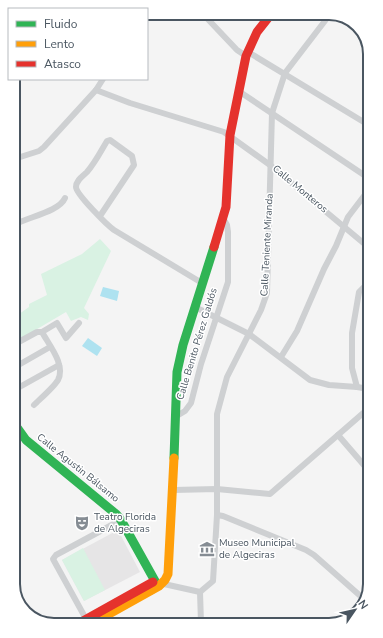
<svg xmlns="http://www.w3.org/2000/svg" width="383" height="638" font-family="'Nunito Sans',sans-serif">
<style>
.education{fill:#e6e5e6}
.green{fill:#d9f2e3}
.water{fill:#aee2f0}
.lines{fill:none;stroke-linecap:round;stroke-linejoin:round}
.street{stroke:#ced0d2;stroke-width:6}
.fast{stroke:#30b455;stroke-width:9}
.slow{stroke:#ff9f0a;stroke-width:9}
.jam{stroke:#e5322d;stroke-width:9}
.labels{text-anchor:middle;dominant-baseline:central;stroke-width:3;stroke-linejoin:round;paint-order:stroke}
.street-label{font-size:10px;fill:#4a5661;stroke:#fff}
.poi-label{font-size:10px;fill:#4a5661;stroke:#fff;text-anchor:start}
.rim{fill:none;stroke:#4a5661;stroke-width:2}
</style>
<rect width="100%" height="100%" fill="#f4f4f4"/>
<path class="education" d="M118 530 140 572 84 601 62 560Z"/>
<g class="green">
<path d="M100 239 111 251 84 308 89 314 88 320 81 317 71 321 66 312 15 342V317L29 307V304L47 295 41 274 82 254Z"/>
<path d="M83 548 105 590 84 601 62 560Z"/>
</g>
<g class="water">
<path d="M103 287 119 291 117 301 100 296Z"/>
<path d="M88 338 102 348 97 356 82 346Z"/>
</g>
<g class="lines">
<g class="street">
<path d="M202 13 237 50 246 56"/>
<path d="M343 17 354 23"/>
<path d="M248 52 367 124"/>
<path d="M96 90 130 103 224 132 270 165 367 246"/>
<path d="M240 92 367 177"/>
<path d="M14 159 39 151 44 147 96 90 103 79"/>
<path d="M100 216 134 165 132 156 110 140 107 141C101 151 95 163 87 172 83 176 76 180 76 187 76 194 107 225 114 230L202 283"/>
<path d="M14 225C27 217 59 212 65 198"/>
<path d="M15 290 16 289"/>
<path d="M195 307 249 334 310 380 329 385 357 387 369 389"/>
<path d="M15 344 37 332H42"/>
<path d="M281 357 297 331 324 269 336 246 348 217 367 192"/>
<path d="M15 367 50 347"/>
<path d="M357 387 352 368V333L359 292 368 283"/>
<path d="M16 389 59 365"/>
<path d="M34 405C40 399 54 387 58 380 66 365 49 345 42 332L57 323 66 338 79 323"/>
<path d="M175 417 185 411 191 403 201 364 228 282V232L227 225 223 218"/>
<path d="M338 435 369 471"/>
<path d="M173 490 217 489 270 494 369 408"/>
<path d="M217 515 223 516 306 550 314 555 365 600"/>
<path d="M159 586 164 584 200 592 213 581 217 515V414L227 377 261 310 267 293 272 113 285 73 331 13"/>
<path d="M200 592 201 623"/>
<path d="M86 619 53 559 56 555 121 520"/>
</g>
<g class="fast">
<path d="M16 426 26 440 116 514 121 520 155 581 154 586 151 590"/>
<path d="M174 458 177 372 183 345 214 247"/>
</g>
<path class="slow" d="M91 624 159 586 165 580 168 574 174 458"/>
<g class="jam">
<path d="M214 247 226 207 230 135 246 56 257 32 272 13"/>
<path d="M76 625 153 582"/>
</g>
</g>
<defs>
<g id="theatre-bare" transform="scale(1.2)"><path d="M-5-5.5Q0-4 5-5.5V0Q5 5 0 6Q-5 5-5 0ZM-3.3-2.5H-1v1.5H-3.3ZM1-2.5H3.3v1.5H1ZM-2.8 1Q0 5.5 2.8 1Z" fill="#868d94" stroke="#fff" stroke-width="2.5" paint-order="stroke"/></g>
<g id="museum-bare" transform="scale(1.2)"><path d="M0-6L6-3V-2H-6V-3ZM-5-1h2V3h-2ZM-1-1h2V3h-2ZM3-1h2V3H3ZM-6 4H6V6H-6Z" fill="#868d94" stroke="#fff" stroke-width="2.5" paint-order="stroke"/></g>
</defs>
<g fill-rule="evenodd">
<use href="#theatre-bare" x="82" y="523"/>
<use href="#museum-bare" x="207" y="549"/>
</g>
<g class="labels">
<g class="street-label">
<text transform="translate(300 189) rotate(40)">Calle Monteros</text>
<text transform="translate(267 245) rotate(-87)">Calle Teniente Miranda</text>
<text transform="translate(197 344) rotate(-73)">Calle Benito Pérez Galdós</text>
<text transform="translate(78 468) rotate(39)">Calle Agustin Bálsamo</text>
</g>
<g class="poi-label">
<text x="94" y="517">Teatro Florida<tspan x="94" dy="12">de Algeciras</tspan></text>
<text x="219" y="543">Museo Municipal<tspan x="219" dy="12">de Algeciras</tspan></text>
</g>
</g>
<path d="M0 0H383V638H0ZM54 20H329A34 34 0 0 1 363 54V584A34 34 0 0 1 329 618H54A34 34 0 0 1 20 584V54A34 34 0 0 1 54 20Z" fill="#fff" fill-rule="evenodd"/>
<path class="rim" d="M54 20H329A34 34 0 0 1 363 54V584A34 34 0 0 1 329 618H54A34 34 0 0 1 20 584V54A34 34 0 0 1 54 20Z"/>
<rect x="8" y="8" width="140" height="72" fill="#ffffff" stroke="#b7bbc0"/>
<rect x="16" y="21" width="20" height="6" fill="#30b455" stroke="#b7bbc0"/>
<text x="44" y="28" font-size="12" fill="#4a5661">Fluido</text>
<rect x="16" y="41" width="20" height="6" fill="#ff9f0a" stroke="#b7bbc0"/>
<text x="44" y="48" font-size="12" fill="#4a5661">Lento</text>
<rect x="16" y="61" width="20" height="6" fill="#e5322d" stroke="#b7bbc0"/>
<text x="44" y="68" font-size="12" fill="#4a5661">Atasco</text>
<g transform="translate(355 610) rotate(56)" stroke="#ffffff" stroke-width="3" paint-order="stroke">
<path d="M0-3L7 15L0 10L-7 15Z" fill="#4a5661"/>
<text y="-6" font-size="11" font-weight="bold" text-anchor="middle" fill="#4a5661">N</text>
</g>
</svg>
